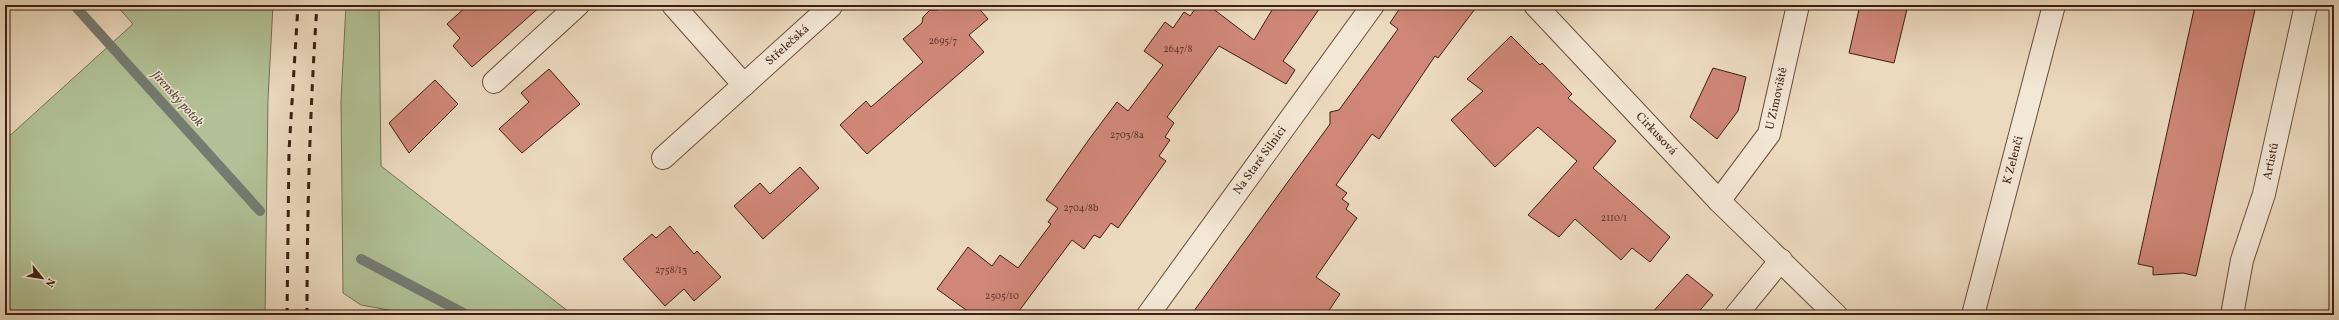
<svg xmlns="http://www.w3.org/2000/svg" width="2339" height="320" font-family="Vollkorn,serif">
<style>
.green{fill:#b2c197;stroke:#787054}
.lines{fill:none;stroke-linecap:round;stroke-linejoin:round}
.stream{stroke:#747c71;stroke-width:10}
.building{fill:#d08779;stroke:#3d1e11}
.minor-casing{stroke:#694d3c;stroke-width:24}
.minor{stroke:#f3e7d5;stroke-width:22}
.rail{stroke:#3d1e11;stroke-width:3;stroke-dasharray:7 7;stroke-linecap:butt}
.labels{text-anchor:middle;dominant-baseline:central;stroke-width:3;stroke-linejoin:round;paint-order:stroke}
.number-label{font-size:10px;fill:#62382b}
.street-label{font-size:12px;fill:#3d1e11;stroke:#f3e7d5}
.water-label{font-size:13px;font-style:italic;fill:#594d41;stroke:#f3e7d5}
</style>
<rect width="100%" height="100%" fill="#ecdabf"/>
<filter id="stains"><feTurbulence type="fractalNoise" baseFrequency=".005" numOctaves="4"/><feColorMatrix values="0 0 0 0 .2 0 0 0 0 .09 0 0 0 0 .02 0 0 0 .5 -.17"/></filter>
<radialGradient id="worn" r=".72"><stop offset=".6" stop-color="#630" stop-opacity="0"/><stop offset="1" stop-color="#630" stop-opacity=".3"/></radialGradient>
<g class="green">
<path d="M116 5H273L268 99 265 315H5V140L133 24Z"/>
<path d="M346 5H379L381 166 573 315H416L361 305 343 293 341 101Z"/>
</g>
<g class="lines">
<g class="stream">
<path d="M74 5 260 211"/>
<path d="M361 259 467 315"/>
</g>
</g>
<g class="building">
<path d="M468 5H542L472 67 453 46 460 38 447 24Z"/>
<path d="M942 5H976L988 19 969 35 984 52 867 154 840 125 866 101 871 107 923 62 903 39 922 23 923 17 930 10H937Z"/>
<path d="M1198 5H1208L1254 40 1275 5H1322L1283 61 1295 70 1286 84 1219 46 1167 117 1174 123 1165 137 1170 140 1159 156 1166 161 1118 228 1111 223 1100 238 1094 235 1084 249 1072 240 1016 315H973L937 289 968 247 992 266 1000 255 1018 268 1051 224 1048 222 1058 208 1046 200 1090 138 1117 102 1128 111 1163 65 1144 51 1165 22 1173 28 1184 12 1190 16Z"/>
<path d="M1402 5H1478L1438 58 1435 56 1379 139 1372 134 1336 185 1347 193 1342 199 1349 204 1346 209 1357 218 1316 277 1340 294 1326 315H1191L1330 124V112L1339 110 1398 29 1390 23Z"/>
<path d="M1860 5H1908L1894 63 1849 53Z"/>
<path d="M2195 5H2256L2196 276 2183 273 2153 275V267L2138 264Z"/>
<path d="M1511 36 1540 65 1542 63 1572 94 1568 98 1616 141 1593 168 1670 237 1650 262 1632 248 1621 260 1575 219 1559 237 1528 215 1577 161 1538 127 1495 167 1451 120 1483 91 1467 79Z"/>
<path d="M1713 68 1746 77 1738 111 1717 139 1690 117Z"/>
<path d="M549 69 580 104 522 153 499 129 529 102 521 93Z"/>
<path d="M435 80 458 104 409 153 389 123Z"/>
<path d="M800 167 819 188 763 239 734 206 760 183 770 194Z"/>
<path d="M670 226 694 254 697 251 721 277 694 301 684 289 665 306 623 259 652 234 656 238Z"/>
<path d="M1687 274 1713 295 1696 315H1650Z"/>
</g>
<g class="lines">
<g class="minor-casing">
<g id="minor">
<path d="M673 5 744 85"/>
<path id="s1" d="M1535 5 1719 201 1836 315"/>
<path d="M494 82 578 5"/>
<path id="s2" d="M663 158 831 6"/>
<path id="s3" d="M1719 201 1769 134 1798 5"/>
<path id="s4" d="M1148 315 1373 5"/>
<path d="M1736 315 1781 260"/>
<path id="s5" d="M1973 315 2054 5"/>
<path id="s6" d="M2232 315 2242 260 2264 194 2306 5"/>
</g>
</g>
<use href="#minor" class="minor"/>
<g class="rail">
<path d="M287 315 289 151 298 5"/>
<path d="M307 315C307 211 310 108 317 5"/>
</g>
</g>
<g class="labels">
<g class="number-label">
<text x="943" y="41">2695/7</text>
<text x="1178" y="49">2647/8</text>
<text x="1127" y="135">2703/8a</text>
<text x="1081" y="208">2704/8b</text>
<text x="1614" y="218">2110/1</text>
<text x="671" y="270">2758/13</text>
<text x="1002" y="296">2505/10</text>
</g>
<g class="street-label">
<text stroke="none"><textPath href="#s2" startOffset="168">Střelečská</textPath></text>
<text stroke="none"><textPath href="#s3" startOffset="120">U Zimoviště</textPath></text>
<text stroke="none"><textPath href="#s1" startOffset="177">Cirkusová</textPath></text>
<text stroke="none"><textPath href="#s4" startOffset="191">Na Staré Silnici</textPath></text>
<text stroke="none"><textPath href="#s5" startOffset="160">K Zelenči</textPath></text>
<text stroke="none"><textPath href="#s6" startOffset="159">Artistů</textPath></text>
</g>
<g class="water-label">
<text transform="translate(177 99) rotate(48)">Jirenský potok</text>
</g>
</g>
<rect width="2339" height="320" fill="none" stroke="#ecdabf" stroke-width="20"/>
<rect x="6" y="6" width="2327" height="308" fill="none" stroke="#3d1e11" stroke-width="2"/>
<rect x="10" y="10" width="2319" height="300" fill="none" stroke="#3d1e11"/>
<g transform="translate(42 278) rotate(120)" stroke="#f3e7d5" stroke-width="3" paint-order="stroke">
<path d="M0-3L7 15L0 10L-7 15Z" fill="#3d1e11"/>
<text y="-6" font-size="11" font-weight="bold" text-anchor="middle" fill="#3d1e11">N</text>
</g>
<rect width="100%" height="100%" filter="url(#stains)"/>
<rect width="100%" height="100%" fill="url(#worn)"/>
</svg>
